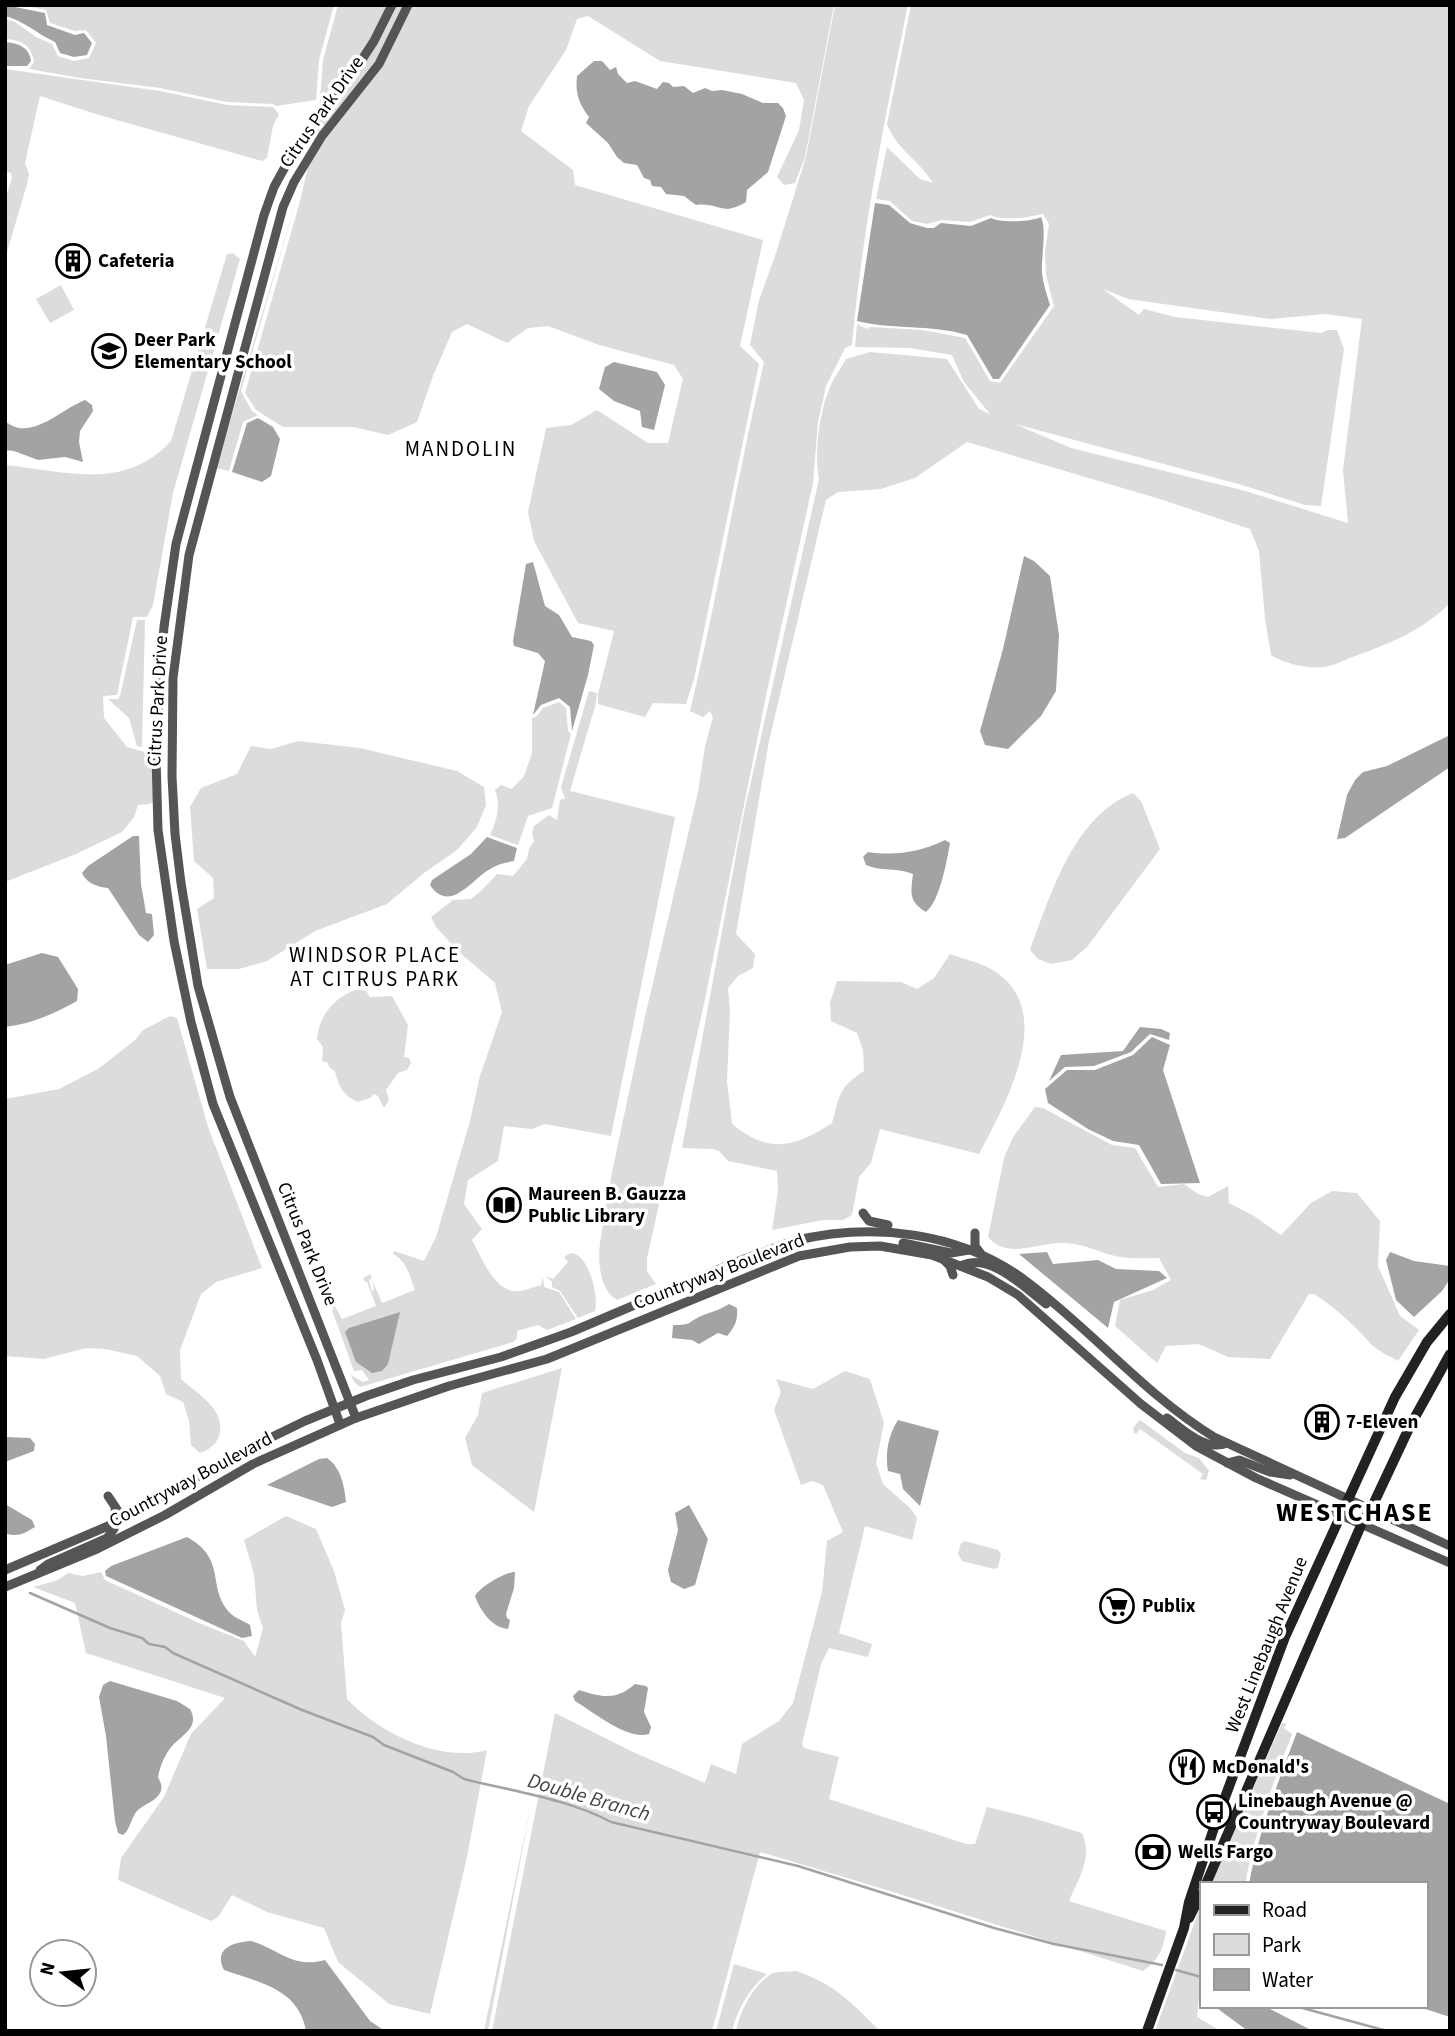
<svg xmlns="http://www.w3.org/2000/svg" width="1455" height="2036" font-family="'Source Sans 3',sans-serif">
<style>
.green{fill:#dcdcdc;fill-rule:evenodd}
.water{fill:#a3a3a3}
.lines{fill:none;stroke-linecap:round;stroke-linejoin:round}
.stream{stroke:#a3a3a3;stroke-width:2.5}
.tertiary{stroke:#555;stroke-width:9}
.secondary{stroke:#222;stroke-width:10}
.labels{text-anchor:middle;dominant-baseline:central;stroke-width:7;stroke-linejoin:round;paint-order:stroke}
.street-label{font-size:19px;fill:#000;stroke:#fff}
.poi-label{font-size:19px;font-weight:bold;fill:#000;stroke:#fff;text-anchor:start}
.neighbourhood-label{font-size:21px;letter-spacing:2px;fill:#000;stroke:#fff}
.water-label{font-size:21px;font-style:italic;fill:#444;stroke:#fff}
.district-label{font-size:26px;font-weight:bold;letter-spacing:2px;fill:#000;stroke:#fff}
</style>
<rect width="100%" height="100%" fill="#fff"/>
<g class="green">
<path d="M22 5H334L319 60 316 100 276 106 273 104 227 102 160 88 80 78 29 69 34 62C32 45 21 40 5 39V19L15 22 36 37 52 44 58 56 74 61 89 58 96 43 86 30 75 31 50 23 46 10Z"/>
<path d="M338 5H834L805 157 795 183 784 185 777 177 799 130 804 100 796 83 660 61 588 16 577 19 566 50 529 106 521 131 573 170 575 185 763 240 740 346 759 364 694 679 686 704 653 703 645 717 598 704V694L614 631 578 623 534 541 528 512 546 428 571 425 597 410 648 443H668L683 379 674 365 599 345 548 326 528 328 507 343 467 324 452 332 433 376 417 422 388 435 353 427H283L256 410 245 393 299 205 318 125 323 60Z"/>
<path d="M835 5H908C885 117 862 231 852 345L845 348 826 386 818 422 813 483 767 691 704 1004 647 1258V1271L656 1284 617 1300C599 1289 598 1261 600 1243L611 1177 646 1012 698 792 705 746 713 717 710 711 703 717 690 711C718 595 737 478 764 362L750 345 759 300 776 253 806 157Z"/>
<path d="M911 5H1450V603C1423 631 1386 645 1350 658 1342 661 1333 666 1324 667 1308 669 1285 664 1271 655L1265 619 1259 551 1250 529 1163 500 967 442 915 478 881 489 838 492 826 500 769 741 736 934 755 954 753 968 738 976 728 988 730 1012 727 1081 732 1124C769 1154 794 1148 832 1123 840 1095 838 1088 864 1071L863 1050 857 1033 831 1021 830 1003 837 981 901 982 917 989 934 978 950 954C963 959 978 962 991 969 1060 1009 1005 1104 979 1154L880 1129 871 1163 859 1177 852 1215 843 1220H823L772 1230 778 1191 777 1171 728 1161 719 1151 712 1149 682 1148 743 817 819 479C814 453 819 413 830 387 834 378 841 368 846 359L870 352 947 359 979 409 990 414 964 382 952 355 910 348 855 347 857 324 867 329 870 327 922 330 965 338 990 381 1000 383 1054 306 1046 275 1045 252 1049 224 1043 214C1028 217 1005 222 990 215L970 222 942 220 927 224 912 221 890 201 876 199 887 147 920 179 933 183C919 160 896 149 887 124ZM1103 289 1128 299 1270 319 1325 314 1362 319 1343 470 1348 523 1242 490 1071 448 1015 424 1242 485 1305 505 1321 506 1344 349 1337 330H1328L1321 333 1175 317 1144 309 1139 315Z"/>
<path d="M5 69 160 91 227 105 273 107 279 114 273 126 267 158 262 161 99 115 40 96 25 163 29 174 27 184 5 259V201L12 177 11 173 5 171Z"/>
<path d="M298 194 241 391 252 411 258 415 243 422 229 471 216 468Z"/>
<path d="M233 253 240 259 173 493 153 605 147 617H133L117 695 103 696 104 718 127 747 152 754 156 764V800L149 804 138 805 134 817 122 832 76 854 5 882V465C66 471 124 492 171 441L227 254Z"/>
<path d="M61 285 74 310 50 323 36 299Z"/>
<path d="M137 620H145L142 747 137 746 129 718 108 699H118L120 696Z"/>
<path d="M589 691 597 693 596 703 570 791 675 817 611 1136 545 1124 532 1129 504 1126 498 1161 468 1180 464 1204 482 1229 472 1240C481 1256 493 1289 514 1291 523 1292 532 1287 541 1285L543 1277 544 1287 559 1292 576 1319 547 1330 538 1325 517 1331V1338L513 1342 360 1387 354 1382 351 1375 363 1382 369 1380 362 1370 354 1371 332 1310 334 1309 329 1300 331 1299 342 1319 376 1306 367 1282H365L363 1278 370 1274 372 1278 369 1280 372 1291 374 1290 372 1280 382 1303 415 1290C409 1275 407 1261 393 1254L394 1251 424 1261 436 1237 470 1121 480 1076 502 1012 495 983 459 952 436 927 431 917 453 900 471 899 481 891 497 874 513 876 527 859 529 849 534 841 532 833 534 826 549 815 557 820 560 800 565 798 561 787Z"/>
<path d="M559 702 566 708 568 731 571 734 552 808 528 816 518 845 490 835C497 821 501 804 495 790L501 785 512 789 524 776 532 753V718L536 717 543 708Z"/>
<path d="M298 741 360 748 457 771 484 787 486 805 477 827 457 850 424 873 387 904 315 931 267 961 239 969H207L197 909 214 898 213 878 194 861 190 807 201 788 237 774 251 746 271 749Z"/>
<path d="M1133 793 1141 801 1160 849 1087 947 1072 960 1051 964 1038 959 1030 950C1051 894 1073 817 1133 793Z"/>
<path d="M359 989 366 991 370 997 392 996 408 1025 404 1057 409 1058 411 1063 407 1070 398 1073 386 1090 389 1100 384 1108 378 1096 374 1094 370 1098 358 1102C343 1095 339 1088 335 1071L330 1068 327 1062 322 1061 323 1047 317 1039C319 1015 336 995 359 989Z"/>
<path d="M170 1016 177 1018 208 1127 262 1268 216 1282 201 1294 180 1350 181 1379C191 1388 206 1398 214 1409 226 1427 221 1446 200 1453L191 1445 189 1421 183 1402 166 1394 160 1376 137 1356 105 1349 86 1348 44 1359 5 1356V1099L59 1089 98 1069 135 1040 143 1030Z"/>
<path d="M1035 1107 1043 1108 1112 1145 1135 1148 1158 1187 1184 1184 1198 1194 1208 1197 1228 1186 1229 1203 1254 1216 1281 1235 1311 1203 1332 1191 1357 1193 1380 1221 1378 1266 1400 1316 1419 1330 1398 1361C1389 1356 1376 1350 1369 1342 1352 1323 1337 1309 1314 1294H1309L1270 1359 1228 1357 1199 1344 1166 1346 1157 1363 1115 1326 1120 1300 1153 1290 1171 1280 1159 1258C1146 1258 1132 1259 1120 1257 1102 1254 1085 1244 1066 1243 1041 1241 1008 1261 988 1237L1004 1158 1013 1137Z"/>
<path d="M571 1253C589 1254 599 1297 595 1311L578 1318 560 1291 552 1287V1282L545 1276 553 1279 568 1262 564 1257Z"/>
<path d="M562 1368 534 1512 472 1465 465 1438 478 1415 482 1393Z"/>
<path d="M845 1371 870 1379 884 1423 876 1463 883 1484 910 1508 917 1518 912 1540 865 1526 839 1633 872 1644 868 1657 829 1648 821 1664 802 1744 804 1748 839 1757 829 1799 966 1844H975L987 1807 1036 1819 1082 1833C1093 1857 1079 1878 1069 1901L1166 1931C1164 1948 1158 1961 1143 1971L890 1891 760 1852 712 2031H492L555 1713 633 1752 705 1783 711 1764 736 1774 742 1744 779 1721 793 1703 822 1592 827 1541 843 1532 823 1485 812 1481 801 1485 774 1410 781 1392 776 1379 813 1389Z"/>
<path d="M1140 1420 1185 1453 1199 1458 1209 1471 1206 1480 1200 1479 1203 1474 1140 1429 1136 1434 1134 1433 1133 1428Z"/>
<path d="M286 1516 316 1529 334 1571 345 1610 341 1623 347 1699C379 1733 440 1763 487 1750L467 1857 430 2014 389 2004 338 1962 324 1928 267 1912 232 1895 218 1917 211 1921 118 1880 121 1858 164 1797 191 1734 225 1698 86 1653 75 1603 33 1587 58 1580 68 1573 83 1576 101 1572 105 1580 199 1623 244 1641 255 1657 263 1628 257 1610 254 1574 244 1540Z"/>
<path d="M965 1541 998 1550 1001 1554 998 1567 994 1569 962 1561 958 1554 961 1543Z"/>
<path d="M1282 1723H1286L1284 1728 1292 1734C1273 1783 1255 1832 1245 1884H1211Z"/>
<path d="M531 1805 488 2031H484Z"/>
<path d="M1201 1905V1980L1197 2017 1221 2031H1155Z"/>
<path d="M734 1964 767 1974C749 1989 738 2008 732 2031H716Z"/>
<path d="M796 1971C835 1984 852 2003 880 2031H736C740 2011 754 1983 773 1973 779 1971 790 1972 796 1971Z"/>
</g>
<g class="water">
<path d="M5 5 45 13 47 25 75 35 84 33 92 43 87 55 74 57 60 53 55 42C37 34 23 20 5 16Z"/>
<path d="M5 42C18 43 29 47 31 61L27 66H5Z"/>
<path d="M594 61H602L610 70 616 67 618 74 627 83 635 81 657 89 663 82 669 83 673 87 684 86 693 93 705 88 712 91 722 90 742 94 763 103H778L783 108 786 116 768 172 747 190 746 202C721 217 719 202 696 205L684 196 666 194 661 187 652 186 650 180 644 178 637 165 624 163 617 157 608 143 586 123 589 117C579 104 575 93 577 76Z"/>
<path d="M875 203 889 205 910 223 927 228H934L941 223 971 226 991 218C1000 223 1031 222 1041 217 1047 229 1041 257 1042 272 1043 284 1047 295 1050 305L999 379H993L967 335C930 324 893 330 857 321Z"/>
<path d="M614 362 657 372 665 385 654 430 642 427 640 411 614 401 599 389 605 367Z"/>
<path d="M85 400 92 405 93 411 80 431 79 442 83 462 65 457 38 460 14 451 5 450V421C30 443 61 409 85 400Z"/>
<path d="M258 418 273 427 280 439 271 476 262 482 232 472 247 423Z"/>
<path d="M1024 556 1034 561 1050 576 1059 635 1056 691 1041 716 1008 749 985 745 980 731 1003 649Z"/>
<path d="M533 562 545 606 559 615 572 637 591 641 594 645 588 675 572 731 570 707 559 698 541 705 533 715 545 661 538 653 514 646 513 641 526 564Z"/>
<path d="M1450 735V767L1345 838 1337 839 1347 795 1355 780 1363 772 1387 766Z"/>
<path d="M133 836H139L141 884 146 913 152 914 154 935 148 942 139 935 108 888C98 887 86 883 82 873L88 866Z"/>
<path d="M487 837 517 848 514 861C503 863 496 865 487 871 472 880 449 914 430 885L432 880 471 854Z"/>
<path d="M945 840 950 843C947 860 940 901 926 912 908 901 911 892 913 874 898 867 881 872 866 865L863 857 868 852C896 856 920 852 945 840Z"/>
<path d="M42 953 58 957 78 989 77 1001C54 1014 31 1024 5 1027V965Z"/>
<path d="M1140 1027 1161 1029 1170 1033 1169 1040 1150 1034 1131 1052 1094 1066 1065 1067 1049 1081 1061 1055 1123 1051Z"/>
<path d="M1152 1037 1170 1045 1163 1070 1200 1183 1161 1184 1139 1145 1113 1141 1088 1129 1048 1103 1045 1089 1067 1070H1095L1133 1055Z"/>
<path d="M1047 1252 1053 1264 1098 1260 1116 1269 1159 1271 1167 1278 1114 1302 1108 1328 1019 1254Z"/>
<path d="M1390 1252 1414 1261 1450 1266V1279L1442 1291 1414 1317 1396 1300 1386 1260Z"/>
<path d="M729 1304 737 1308C738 1320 735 1327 727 1336L718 1333 699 1344 692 1340 672 1338 673 1325C693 1325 686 1323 701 1316 711 1312 720 1310 729 1304Z"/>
<path d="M400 1312 388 1364 382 1371 372 1373 356 1362 345 1332 349 1328Z"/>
<path d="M898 1420 939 1431 920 1506 903 1489 900 1474 888 1471C885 1454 888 1435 898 1420Z"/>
<path d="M5 1437 30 1438 35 1444 34 1451 5 1462Z"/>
<path d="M327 1458C341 1468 344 1485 346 1502L332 1507 267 1485 319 1459Z"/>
<path d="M5 1504 32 1520 35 1527C25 1533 17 1538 5 1533Z"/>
<path d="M689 1505 708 1539 695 1585 684 1589 671 1582 668 1570 678 1530 675 1513Z"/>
<path d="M187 1537C228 1560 206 1587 230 1613 235 1618 244 1621 250 1625L252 1636 242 1638 106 1576 105 1571 111 1566Z"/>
<path d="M515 1572 514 1588 506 1614 507 1618 510 1620 508 1629C492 1628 480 1610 475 1596 480 1587 505 1572 515 1572Z"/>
<path d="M110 1681 177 1701 190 1709C200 1727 183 1734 172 1746 165 1754 160 1766 158 1777 161 1783 163 1787 160 1793 155 1802 144 1804 137 1811 131 1818 130 1830 123 1835L118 1833 115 1821 106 1736 99 1697 103 1685Z"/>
<path d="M635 1684 646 1686 648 1688 644 1712 651 1727 649 1734C629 1741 593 1712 575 1701L573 1696 579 1690C601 1697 616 1701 635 1684Z"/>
<path d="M1297 1732 1450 1804V2017L1416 2006H1425V1884H1249C1259 1831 1278 1782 1297 1732Z"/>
<path d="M251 1941C279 1949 293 1969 325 1960L370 2021 385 2031H306C299 1988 257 1982 224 1970 213 1949 233 1942 251 1941Z"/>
<path d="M1219 2006H1264L1313 2031H1248L1218 2009Z"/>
</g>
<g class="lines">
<g class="stream">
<path d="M30 1593 110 1628 142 1638 149 1644 165 1647 173 1653 302 1710 373 1737 384 1745 453 1772 464 1779C511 1791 569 1799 611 1822L798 1866 994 1928 1054 1944 1162 1965"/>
<path d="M1176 1970 1201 1977"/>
<path d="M1295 2006 1387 2031"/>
</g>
<g class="tertiary">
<path d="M863 1213 869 1221 888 1225"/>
<path d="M975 1233V1246L981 1254"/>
<path d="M903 1243 951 1253 969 1250"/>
<path d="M944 1260 950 1266 953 1275"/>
<path d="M963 1265C991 1253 1025 1288 1046 1304"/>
<path d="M356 1418 230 1097 198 986 181 883 175 834 172 776 173 678 189 555 283 207 294 182 322 136 379 64 408 5"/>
<path d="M1167 1418C1184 1430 1206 1452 1227 1443"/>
<path d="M340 1424 317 1360 213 1104 191 1022 174 941 158 830 156 756 160 672 164 627 176 544 264 215 274 187 297 145 350 78 374 41 392 5"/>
<path d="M1227 1463 1239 1460 1270 1472 1290 1475"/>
<path d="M108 1496 118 1511"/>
<path d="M5 1570 115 1523 245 1450 305 1421 366 1396 413 1380 501 1357 571 1332 736 1262 793 1241C872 1222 959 1231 1026 1281 1092 1330 1144 1394 1214 1437L1450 1546"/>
<path d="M40 1570 48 1564 107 1538 114 1529 115 1510"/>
<path d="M5 1587 97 1549 165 1515 253 1464 356 1418 449 1386 547 1359 799 1256 850 1247 880 1246 932 1255 988 1277 1018 1295 1141 1404 1196 1446 1256 1478 1450 1563"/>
</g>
<g class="secondary">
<path d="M1206 1884 1362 1523 1371 1509 1410 1426 1450 1354"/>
<path d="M1189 1918 1201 1894"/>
<path d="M1147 2031 1184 1928 1189 1902 1218 1816 1285 1637 1395 1397 1427 1342 1450 1314"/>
</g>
</g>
<defs>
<g id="building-ring" transform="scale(1.75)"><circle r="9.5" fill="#fff" stroke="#000" stroke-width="1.5"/><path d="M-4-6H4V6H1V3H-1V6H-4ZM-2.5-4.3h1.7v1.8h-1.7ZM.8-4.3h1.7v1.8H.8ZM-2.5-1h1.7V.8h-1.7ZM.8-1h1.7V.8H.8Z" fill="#000"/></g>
<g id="school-ring" transform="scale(1.75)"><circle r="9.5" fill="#fff" stroke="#000" stroke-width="1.5"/><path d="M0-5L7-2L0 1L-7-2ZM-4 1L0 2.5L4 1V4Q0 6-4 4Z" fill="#000"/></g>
<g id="library-ring" transform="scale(1.75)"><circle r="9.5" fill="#fff" stroke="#000" stroke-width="1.5"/><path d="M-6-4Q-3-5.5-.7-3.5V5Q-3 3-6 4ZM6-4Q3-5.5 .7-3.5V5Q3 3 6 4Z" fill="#000"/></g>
<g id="supermarket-ring" transform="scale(1.75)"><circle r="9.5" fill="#fff" stroke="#000" stroke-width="1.5"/><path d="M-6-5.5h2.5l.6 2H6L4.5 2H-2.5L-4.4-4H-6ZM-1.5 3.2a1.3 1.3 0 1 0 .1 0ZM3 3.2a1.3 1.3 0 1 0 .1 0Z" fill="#000"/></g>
<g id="restaurant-ring" transform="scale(1.75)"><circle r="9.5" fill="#fff" stroke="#000" stroke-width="1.5"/><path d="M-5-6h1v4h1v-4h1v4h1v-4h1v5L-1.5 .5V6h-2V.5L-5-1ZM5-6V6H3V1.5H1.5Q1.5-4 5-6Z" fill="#000"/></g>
<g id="bus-ring" transform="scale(1.75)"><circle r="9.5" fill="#fff" stroke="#000" stroke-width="1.5"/><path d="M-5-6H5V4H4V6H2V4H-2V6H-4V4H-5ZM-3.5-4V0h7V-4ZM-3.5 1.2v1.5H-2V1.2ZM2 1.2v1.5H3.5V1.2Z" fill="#000"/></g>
<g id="bank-ring" transform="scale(1.75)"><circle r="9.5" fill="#fff" stroke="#000" stroke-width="1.5"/><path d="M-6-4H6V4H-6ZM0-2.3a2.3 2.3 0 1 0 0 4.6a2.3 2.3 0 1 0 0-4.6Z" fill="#000"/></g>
</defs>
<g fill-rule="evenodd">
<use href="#building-ring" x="73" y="261"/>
<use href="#school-ring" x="109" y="351"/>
<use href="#library-ring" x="504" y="1205"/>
<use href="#building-ring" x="1322" y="1422"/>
<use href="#supermarket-ring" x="1117" y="1606"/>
<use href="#restaurant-ring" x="1187" y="1767"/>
<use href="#bus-ring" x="1214" y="1812"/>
<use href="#bank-ring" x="1153" y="1852"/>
</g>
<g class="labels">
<g class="street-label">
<text transform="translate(322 112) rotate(-55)">Citrus Park Drive</text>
<text transform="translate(158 701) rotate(-87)">Citrus Park Drive</text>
<text transform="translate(307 1244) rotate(68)">Citrus Park Drive</text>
<text transform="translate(719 1272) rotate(-21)">Countryway Boulevard</text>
<text transform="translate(191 1480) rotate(-28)">Countryway Boulevard</text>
<text transform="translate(1267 1645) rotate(-68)">West Linebaugh Avenue</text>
</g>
<g class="poi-label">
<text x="98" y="261">Cafeteria</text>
<text x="134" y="340">Deer Park<tspan x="134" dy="22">Elementary School</tspan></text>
<text x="528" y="1194">Maureen B. Gauzza<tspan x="528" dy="22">Public Library</tspan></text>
<text x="1346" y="1422">7-Eleven</text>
<text x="1142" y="1606">Publix</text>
<text x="1212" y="1767">McDonald's</text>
<text x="1238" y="1801">Linebaugh Avenue @<tspan x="1238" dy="22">Countryway Boulevard</tspan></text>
<text x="1178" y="1852">Wells Fargo</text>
</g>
<g class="neighbourhood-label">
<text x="461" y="449">MANDOLIN</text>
<text x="375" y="955">WINDSOR PLACE<tspan x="375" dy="24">AT CITRUS PARK</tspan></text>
</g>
<g class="water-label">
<text transform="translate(589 1797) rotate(16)">Double Branch</text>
</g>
<g class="district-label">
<text x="1355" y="1512">WESTCHASE</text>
</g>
</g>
<rect width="1455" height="2036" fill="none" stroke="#000000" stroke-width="14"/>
<rect x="1200" y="1882" width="228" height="126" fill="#ffffff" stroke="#999999" stroke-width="2"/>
<rect x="1214" y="1905" width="35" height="10" fill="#222222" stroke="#999999" stroke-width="2"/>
<text x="1262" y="1917" font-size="21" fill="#000000">Road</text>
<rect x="1214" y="1934" width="35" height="21" fill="#dcdcdc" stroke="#999999" stroke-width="2"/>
<text x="1262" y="1952" font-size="21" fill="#000000">Park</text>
<rect x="1214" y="1969" width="35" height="21" fill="#a3a3a3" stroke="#999999" stroke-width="2"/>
<text x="1262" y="1987" font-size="21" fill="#000000">Water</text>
<g transform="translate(63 1973) rotate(285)"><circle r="33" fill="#ffffff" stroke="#999999" stroke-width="2"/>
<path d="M0-5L12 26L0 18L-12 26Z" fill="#000000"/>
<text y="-10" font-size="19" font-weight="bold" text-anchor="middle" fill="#000000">N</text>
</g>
</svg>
